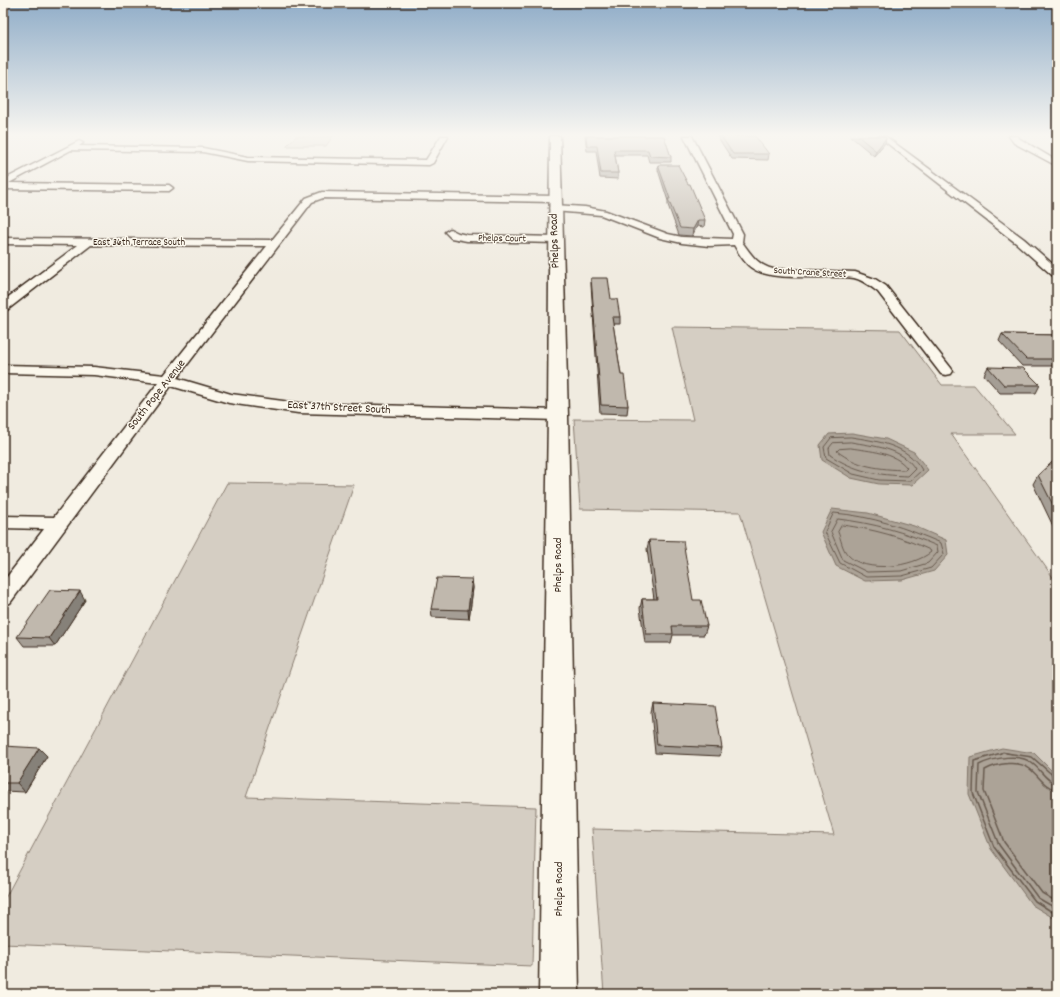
<svg xmlns="http://www.w3.org/2000/svg" width="1060" height="997" font-family="Dekko,sans-serif">
<style>
.green{fill:#d5cec3;stroke:#887c70}
.water{fill:#aca397;stroke:#7f7367}
.lines{fill:none;stroke-linecap:round;stroke-linejoin:round}
.shore-far1{stroke:#685a4e;stroke-width:1}
.shore{stroke:#685a4e;stroke-width:1.5}
.street-casing{stroke:#3b2a1e;stroke-width:3}
.secondary-casing{stroke:#3b2a1e;stroke-width:3}
.street{fill:#fbf7ec;fill-rule:evenodd}
.secondary{fill:#fbf7ec;fill-rule:evenodd}
.wall{fill:#a59e95;stroke:#3b2a1e}
.shaded-wall{fill:#868179;stroke:#3b2a1e}
.building{fill:#c0b8ad;stroke:#3b2a1e}
.labels{text-anchor:middle;dominant-baseline:central;stroke-width:3;stroke-linejoin:round;paint-order:stroke}
.far-street-label{font-size:10px;fill:#3b2a1e;stroke:#fbf7ec}
.street-label{font-size:12px;fill:#3b2a1e;stroke:#fbf7ec}
</style>
<rect width="100%" height="100%" fill="#f0ebe0"/>
<filter id="ink" filterUnits="userSpaceOnUse"><feTurbulence type="fractalNoise" baseFrequency=".025" numOctaves="2"/><feDisplacementMap in="SourceGraphic" scale="8" xChannelSelector="R" yChannelSelector="G"/><feConvolveMatrix kernelMatrix="1 2 1 2 8 2 1 2 1" color-interpolation-filters="sRGB"/></filter>
<g filter="url(#ink)">
<g class="green">
<path d="M296 136H333L326 146H286Z"/>
<path d="M672 327 900 330 942 385H974L1015 434H951L1057 583V994H604L592 829 834 835 740 512 580 509 574 419 693 420Z"/>
<path d="M227 483 354 485 246 797 536 807 532 966 3 944V902Z"/>
</g>
<g class="water">
<path d="M852 433 886 439 914 452 928 470 912 485 879 484 851 478 822 460 820 445 829 434Z"/>
<path d="M832 509 868 513 914 526 946 540 948 555 934 571 902 580 865 581 836 566 821 532Z"/>
<path d="M1002 748 1034 753 1057 776V920L1032 905 991 849 969 794 970 757Z"/>
</g>
<g class="lines">
<g class="shore-far1">
<path d="M851 437C877 441 908 445 922 470L910 481 879 480 853 474 826 458 824 447 831 438Z"/>
<path d="M851 442C873 446 903 448 915 469L908 476C877 475 856 472 830 455L829 448 833 443Z"/>
<path d="M851 448C869 451 895 452 907 468L905 470C880 469 857 467 837 451L839 449Z"/>
<path d="M834 513C872 516 906 528 941 543L944 554 931 568 902 576 866 577 840 563 825 532Z"/>
<path d="M838 519C873 523 905 532 937 546L938 552 928 563 901 571 867 572 843 560 831 532Z"/>
<path d="M842 525C873 529 902 537 930 550L931 552C913 567 865 574 848 555 842 549 841 539 838 532Z"/>
<path d="M998 754 1003 752 1012 754"/>
</g>
<g class="shore">
<path d="M1001 753 974 761 973 793 994 847 1035 901 1057 915"/>
<path d="M1006 753 1032 757 1057 779"/>
<path d="M1057 784C1046 781 1042 771 1033 764 1021 752 993 758 979 765L978 792 999 845 1038 898 1057 909"/>
<path d="M1057 790C1044 787 1040 777 1030 769 1019 760 997 763 985 770L984 791 1004 842 1042 893 1057 902"/>
</g>
<g class="street-casing">
<g id="street">
<path d="M441 136H448L433 163 429 165 248 161 203 152 71 150 9 183 169 185 173 188 169 191 3 189V180L79 141 83 143 79 146 203 148 248 157 426 160Z"/>
<path d="M684 136H692L743 234 742 242C751 254 757 265 773 269L855 272 875 279 886 286 951 368 953 371 951 374 946 375 941 374 878 292C870 286 863 280 854 278 827 273 768 285 748 265 743 260 738 252 734 245L709 246 682 243 660 238 601 215 554 211 549 208 554 205 585 207 606 211 668 234 682 237 732 239 733 234Z"/>
<path d="M878 136H885L1024 239 1057 268V277L1053 276 1016 243Z"/>
<path d="M1009 136H1017L1020 139 1057 161V166L1014 143Z"/>
<path d="M322 192 554 196 559 199 554 202 323 198 312 202 177 378 231 394 298 403 558 410 564 412 566 415 564 418 558 420 298 413 229 403 171 386 10 603 3 605V582L44 529 3 528V516L54 517 158 383 94 375 3 373V365L94 367 164 375 267 246 91 245 7 310 3 311V301L78 245 3 244V238L272 240 306 198Z"/>
<path d="M450 229 458 233 467 235 556 237 561 240 556 243 467 241 451 238 445 232Z"/>
</g>
</g>
<g class="secondary-casing">
<path id="secondary" d="M550 136H560L568 416 579 994H539L548 416Z"/>
</g>
<use href="#street" class="street"/>
<use href="#secondary" class="secondary"/>
</g>
<g class="wall">
<path d="M585 136H664L671 157V162H649L647 155H615L618 173V179L600 178 596 151H587Z"/>
<path d="M717 136H743L769 154 768 160 732 159Z"/>
<path d="M850 136H883L886 138 885 143 874 156Z"/>
<path d="M658 165 705 220 704 227 697 226 692 236 679 235 668 205V201L658 170Z"/>
<path d="M591 278 620 317V324H613L621 375 628 406 627 414 600 413 591 285Z"/>
<path d="M1002 334 1057 335V366H1022L999 341Z"/>
<path d="M988 367 1040 385 1036 393H1000L984 375Z"/>
<path d="M1057 458V528H1054L1033 484 1038 475Z"/>
<path d="M649 540 693 600 707 626 704 635H673L671 643H645L640 608 642 599H654L647 549Z"/>
<path d="M472 579 473 588 469 619 432 617 431 609Z"/>
<path d="M85 600 55 646H24L17 637Z"/>
<path d="M653 703 722 748 720 756 655 753 651 712Z"/>
<path d="M3 746 47 756 25 792 3 791Z"/>
</g>
<g class="shaded-wall">
<path d="M886 138 885 143 874 156 876 151Z"/>
<path d="M698 220 697 226 692 236 693 229Z"/>
<path d="M472 579 473 588 469 619 468 610Z"/>
<path d="M80 591 85 600 55 646 49 638Z"/>
<path d="M39 748 47 756 25 792 17 783Z"/>
</g>
<g class="building">
<path d="M586 136H664L671 157 650 156 648 150H614L618 173H601L597 146H587Z"/>
<path d="M721 136H755L769 154H733Z"/>
<path d="M858 136H883L886 138 876 151Z"/>
<path d="M658 165H678L688 184H690L705 220H698L693 229 680 228 668 199H670Z"/>
<path d="M591 278H608L611 299H617L620 317H612L621 375H624L628 406 601 405Z"/>
<path d="M1002 334 1057 335V359H1026Z"/>
<path d="M988 367 1023 368 1040 385H1004Z"/>
<path d="M1057 458V496L1056 497H1057V513L1038 475Z"/>
<path d="M649 540 683 541 693 600H701L707 626H672L673 634H646L642 599H657Z"/>
<path d="M437 578 472 579 468 610 431 609Z"/>
<path d="M50 590 80 591 49 638 17 637Z"/>
<path d="M653 703 715 706 722 748 657 745Z"/>
<path d="M3 746 39 748 17 783H3Z"/>
</g>
</g>
<linearGradient id="sky" x2="0" y2="1"><stop stop-color="#90adc8"/><stop offset="0.49" stop-color="#f8f6f1"/><stop offset="1" stop-color="#f8f6f1" stop-opacity="0"/></linearGradient>
<rect width="1060" height="275" fill="url(#sky)"/>
<g class="labels">
<g class="far-street-label">
<text transform="translate(502 239) rotate(1)">Phelps Court</text>
<text x="139" y="243">East 36th Terrace South</text>
<text transform="translate(810 273) rotate(3)">South Crane Street</text>
</g>
<g class="street-label">
<text transform="translate(555 241) rotate(-92)">Phelps Road</text>
<text transform="translate(157 395) rotate(-52)">South Pope Avenue</text>
<text transform="translate(339 408) rotate(3)">East 37th Street South</text>
<text transform="translate(558 565) rotate(-90)">Phelps Road</text>
<text transform="translate(559 889) rotate(-90)">Phelps Road</text>
</g>
</g>
<rect width="1060" height="997" fill="none" stroke="#fbf7ec" stroke-width="16"/>
<rect x="8" y="8" width="1044" height="981" fill="none" stroke="#3b2a1e" stroke-width="1.5" filter="url(#ink)"/>
</svg>
